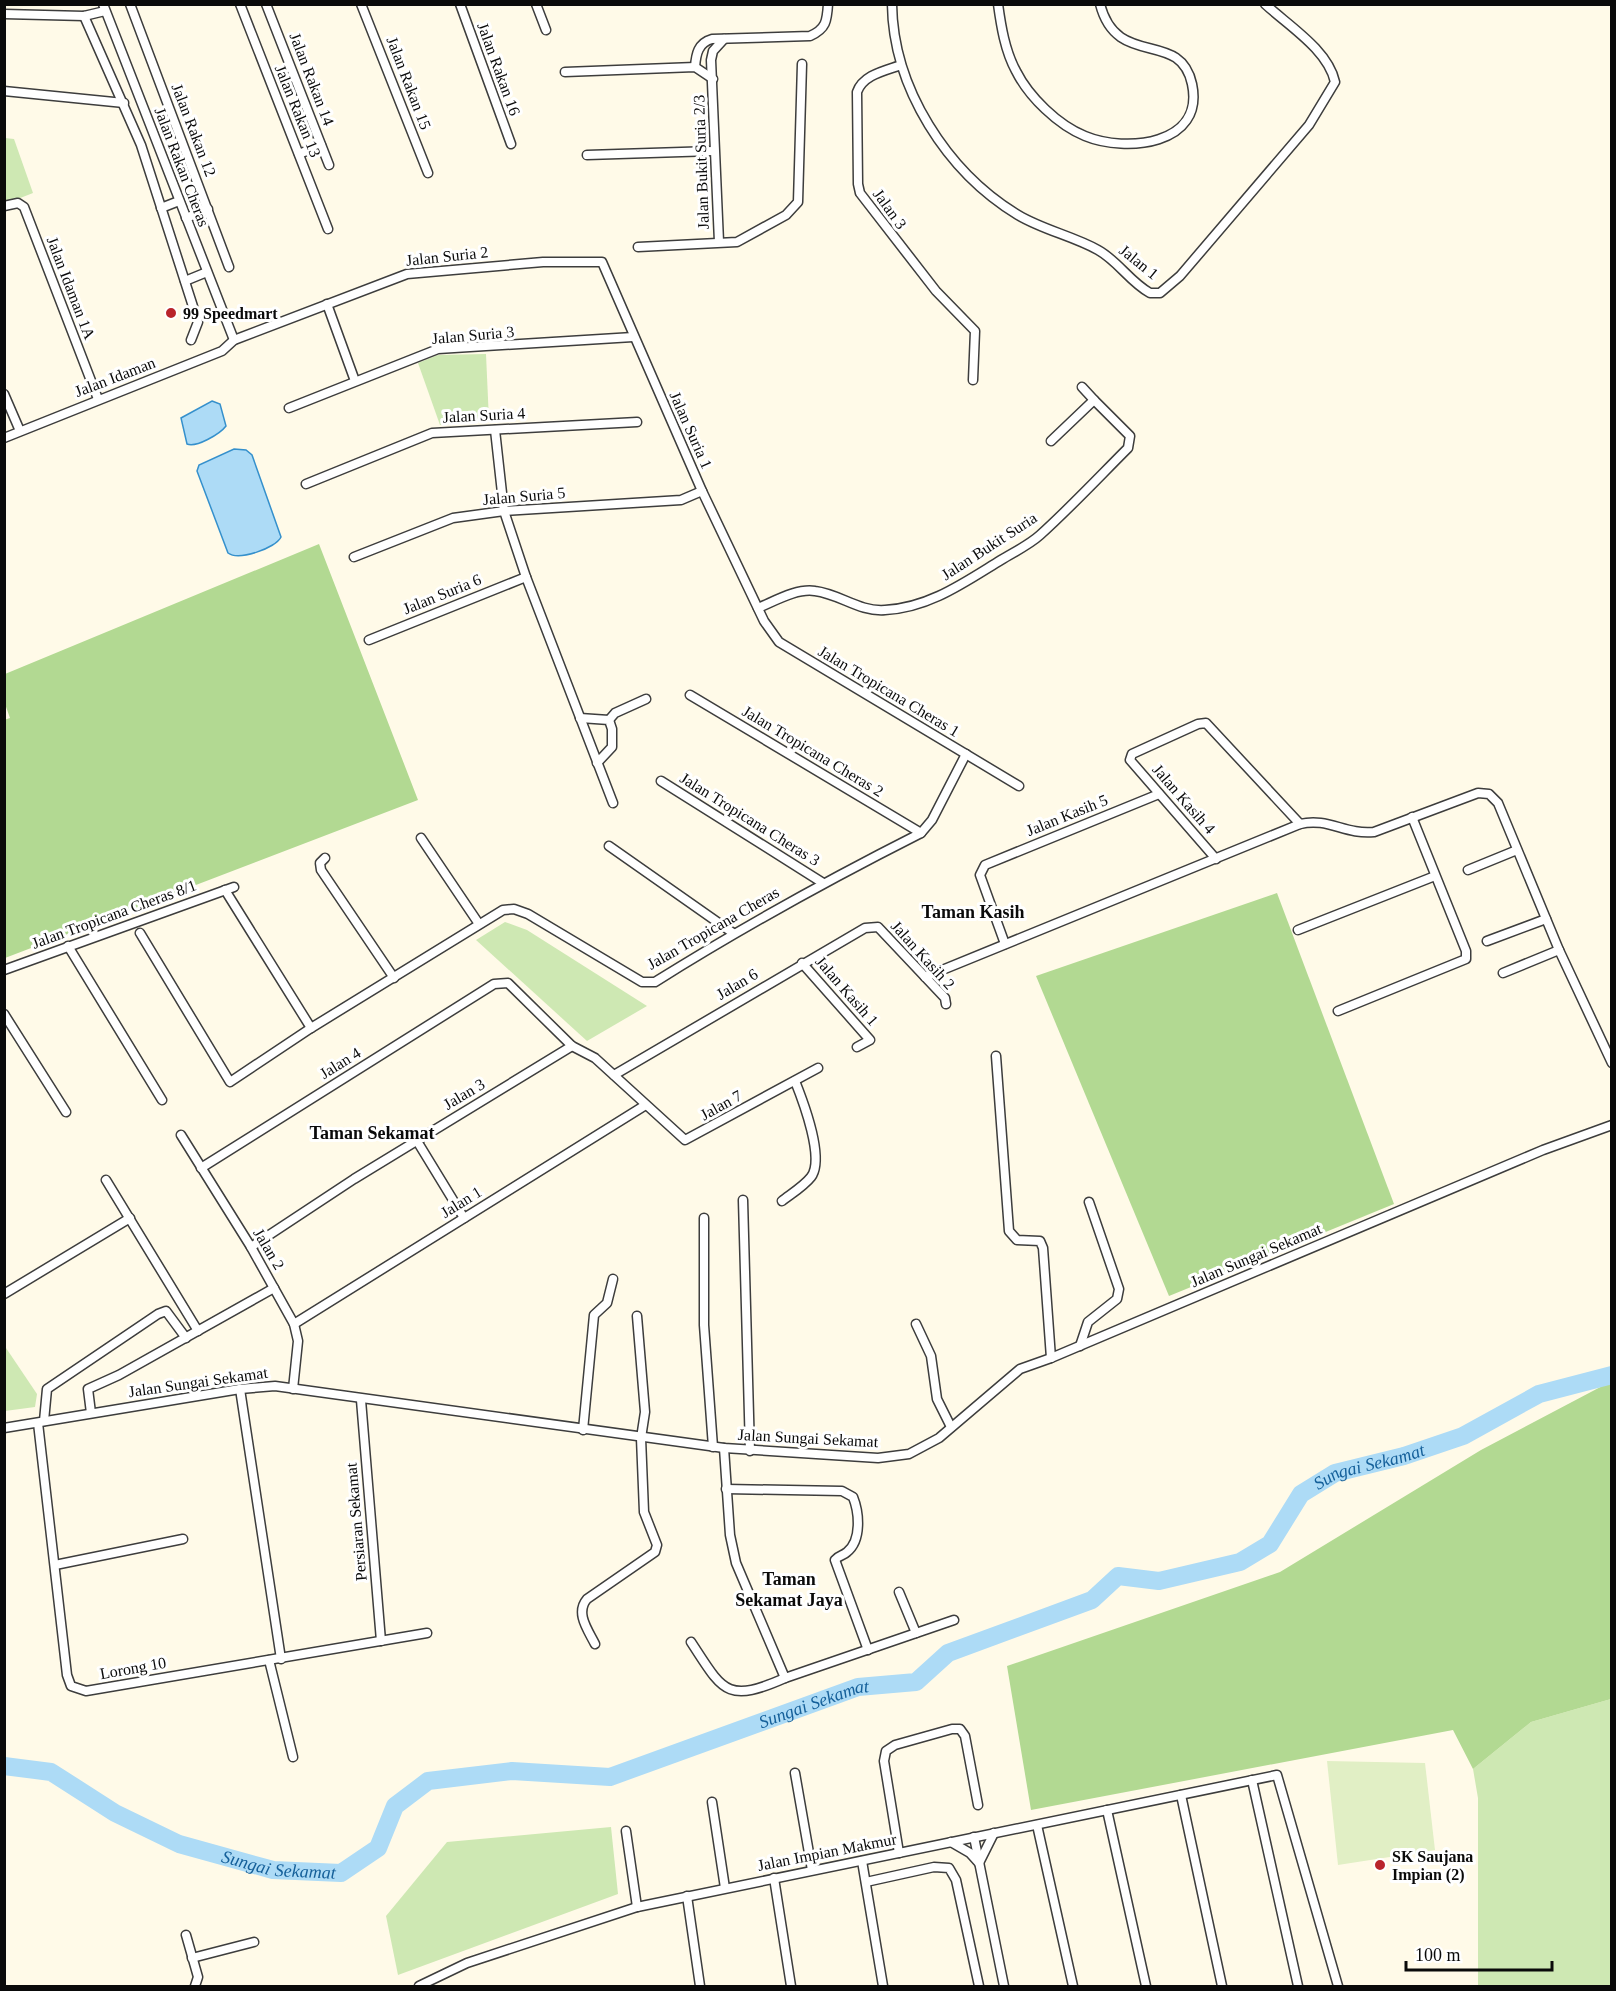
<svg xmlns="http://www.w3.org/2000/svg" width="1616" height="1991" font-family="Georgia,serif">
<style>
.green{fill:#cee8b3}
.forest{fill:#b2d992}
.pitch{fill:#e1efc5}
.water{fill:#addbf6;stroke:#3590cc;stroke-width:1.5}
.lines{fill:none;stroke-linecap:round;stroke-linejoin:round}
.river{stroke:#addbf6;stroke-width:18}
.street-casing{stroke:#3d3d3d;stroke-width:11}
.street{stroke:#fff;stroke-width:8}
.poi-dot{fill:#b9242b;stroke:#fff;stroke-width:2}
.labels{text-anchor:middle;dominant-baseline:central;stroke-width:6;stroke-linejoin:round;paint-order:stroke}
.street-label{font-size:16px;fill:#0a0a0a;stroke:#fff}
.poi-label{font-size:16px;font-weight:bold;fill:#0a0a0a;stroke:#fff;text-anchor:start}
.neighbourhood-label{font-size:18px;font-weight:bold;fill:#0a0a0a;stroke:#fff}
.water-label{font-size:18px;font-style:italic;fill:#15609a;stroke:#fff}
</style>
<rect width="100%" height="100%" fill="#fffae8"/>
<g class="green">
<path d="M5 138 14 139 33 193 5 204Z"/>
<path d="M486 354 489 421 440 425 418 363 438 355Z"/>
<path d="M505 922 527 930 647 1006 587 1041 476 940Z"/>
<path d="M4 1345 37 1394 35 1407 5 1411Z"/>
<path d="M1611 1699V1986H1478V1798L1473 1769 1531 1722Z"/>
<path d="M611 1827 618 1894 398 1975 386 1916 447 1842Z"/>
</g>
<g class="forest">
<path d="M319 544 418 800 5 958 4 720 10 718 5 704V674Z"/>
<path d="M1277 893 1394 1204 1169 1296 1036 976Z"/>
<path d="M1608 1383 1612 1384 1611 1699 1531 1722 1473 1769 1453 1730 1031 1810 1007 1666 1280 1572 1481 1450Z"/>
</g>
<path class="pitch" d="M1327 1761 1425 1763 1435 1850 1338 1865Z"/>
<g class="water">
<path d="M212 401 220 404 226 426C220 434 196 448 187 444L181 418Z"/>
<path d="M234 449 246 450 252 455 281 537C276 548 239 561 228 553L197 471 199 465Z"/>
</g>
<g class="lines">
<path class="river" id="s1" d="M4 1766 51 1772 115 1813 179 1844 273 1870 341 1873 378 1848 395 1806 428 1781 512 1771 610 1777 858 1687 916 1682 948 1653 1092 1600 1118 1576 1159 1581 1240 1562 1270 1544 1301 1494 1335 1473 1404 1456 1463 1436 1539 1394 1612 1375"/>
<g class="street-casing">
<g id="street">
<path d="M103 4 234 340"/>
<path d="M130 4 229 267"/>
<path d="M240 4 328 229"/>
<path d="M266 4 329 165"/>
<path d="M361 4 428 173"/>
<path d="M460 4 511 144"/>
<path d="M536 4 546 30"/>
<path d="M892 4C893 88 947 172 1018 215 1043 230 1073 236 1098 250 1118 261 1130 282 1150 293H1160L1180 276 1309 125 1335 82C1328 50 1289 26 1265 4"/>
<path d="M998 4C1001 26 1005 51 1016 71 1029 97 1058 125 1085 136 1126 153 1205 145 1192 84 1180 28 1117 70 1100 4"/>
<path d="M4 14 84 16 105 11"/>
<path d="M84 16 141 145 198 322 191 340"/>
<path d="M901 65C884 71 863 75 857 92L858 184 860 193 936 291 975 331 973 380"/>
<path d="M695 67C696 54 698 43 712 39L810 36C826 29 827 21 828 4"/>
<path d="M565 72 695 67 713 79"/>
<path d="M4 91 124 103"/>
<path d="M299 154 321 145"/>
<path d="M587 155 713 151"/>
<path d="M4 206 18 203 24 207 98 399"/>
<path d="M161 208 179 201"/>
<path d="M186 218 208 209"/>
<path d="M719 242 711 60 713 51 724 39"/>
<path d="M638 247 737 242 786 215 798 202 802 64"/>
<path d="M185 281 207 272"/>
<path d="M327 304 355 381"/>
<path d="M1082 387 1094 400"/>
<path d="M4 394 20 431"/>
<path d="M289 408 438 349 633 337"/>
<path d="M495 430 504 511 526 577 613 803"/>
<path d="M4 438 222 351 234 340 407 274 543 262H602L702 491 764 621 779 642 1019 786"/>
<path d="M306 484 432 433 637 422"/>
<path d="M354 557 453 518 504 511 681 500 702 491"/>
<path d="M758 608C775 601 797 588 815 591 840 594 859 612 885 610 929 608 965 582 1001 560 1014 552 1029 545 1040 535 1070 508 1099 477 1128 448L1130 436 1094 400 1051 441"/>
<path d="M369 640 526 577"/>
<path d="M690 695 921 833"/>
<path d="M580 718 609 720 612 729V747L597 763"/>
<path d="M609 720 615 713 646 699"/>
<path d="M661 781 823 883"/>
<path d="M421 838 479 924"/>
<path d="M609 846 733 933"/>
<path d="M325 858 320 863 321 870 394 978"/>
<path d="M1216 859 1130 760 1132 754 1198 724 1206 723 1300 824"/>
<path d="M1468 870 1517 850"/>
<path d="M225 890 311 1028"/>
<path d="M1298 930 1435 876"/>
<path d="M140 933 230 1082 311 1028 503 910 514 909 528 914 642 982H655C741 928 830 879 921 833L932 820 966 754"/>
<path d="M1487 941 1546 919"/>
<path d="M1005 944 980 875 985 865 1159 794"/>
<path d="M68 946 162 1100"/>
<path d="M802 963 870 1040 857 1047"/>
<path d="M4 970 234 887"/>
<path d="M1503 973 1559 950"/>
<path d="M925 977 1300 824C1328 817 1345 835 1374 832L1478 793 1489 794 1498 803 1559 950 1612 1063"/>
<path d="M1338 1011 1466 959V951L1412 817"/>
<path d="M4 1014 66 1112"/>
<path d="M996 1056 1009 1231 1017 1240 1040 1241 1043 1248 1051 1358"/>
<path d="M614 1075 865 928 878 927 945 998 946 1004"/>
<path d="M181 1135 251 1247 294 1324 298 1341 293 1389"/>
<path d="M417 1141 464 1218"/>
<path d="M201 1168 494 984 508 983 572 1046 595 1058 685 1140 818 1068"/>
<path d="M106 1180 198 1331"/>
<path d="M743 1200 750 1451"/>
<path d="M782 1201C791 1194 804 1186 811 1177 825 1159 803 1101 795 1081"/>
<path d="M704 1218V1325L713 1447"/>
<path d="M251 1247 354 1179 572 1046"/>
<path d="M4 1294 130 1218"/>
<path d="M294 1324 644 1106"/>
<path d="M916 1324 931 1356 937 1399 951 1427"/>
<path d="M1080 1346 1088 1322 1117 1299 1119 1289 1089 1202"/>
<path d="M240 1389 281 1659"/>
<path d="M361 1400 381 1641"/>
<path d="M91 1413 88 1389 119 1375 274 1288"/>
<path d="M44 1421 47 1389 158 1314 166 1311 186 1338"/>
<path d="M38 1423 67 1675 71 1686 86 1691 427 1633"/>
<path d="M4 1428 240 1389 275 1386 724 1448 878 1458 909 1454 939 1438 1020 1369 1051 1358 1543 1150 1612 1125"/>
<path d="M583 1430 594 1315 607 1303 613 1279"/>
<path d="M724 1448 730 1535 736 1563 785 1678 954 1620"/>
<path d="M726 1489 842 1491 853 1497C859 1512 862 1540 847 1552 843 1556 839 1555 835 1560L868 1650"/>
<path d="M55 1565 183 1539"/>
<path d="M899 1592 916 1633"/>
<path d="M691 1642C723 1691 726 1704 785 1678"/>
<path d="M595 1644C588 1630 575 1613 587 1599L655 1552 657 1545 644 1512 641 1438 645 1412 637 1316"/>
<path d="M269 1660 293 1757"/>
<path d="M795 1773 812 1870"/>
<path d="M1252 1780 1298 1986"/>
<path d="M1181 1795 1222 1986"/>
<path d="M712 1802 725 1888"/>
<path d="M1107 1810 1146 1986"/>
<path d="M1037 1825 1073 1986"/>
<path d="M626 1831 637 1907"/>
<path d="M974 1837 1004 1986"/>
<path d="M951 1842 970 1853 979 1863 994 1833"/>
<path d="M899 1853 884 1761 886 1751 895 1745 952 1729H960L965 1736 978 1805"/>
<path d="M862 1861 883 1986"/>
<path d="M774 1878 791 1986"/>
<path d="M866 1882 934 1867 949 1868 956 1880 979 1986"/>
<path d="M687 1896 700 1986"/>
<path d="M186 1935 198 1977 195 1986"/>
<path d="M192 1958 254 1942"/>
<path d="M419 1986 467 1963 637 1907 1277 1775 1338 1986"/>
</g>
</g>
<use href="#street" class="street"/>
</g>
<g class="poi-dot">
<circle cx="171" cy="313" r="6"/>
<circle cx="1380" cy="1865" r="6"/>
</g>
<g class="labels">
<g class="street-label">
<text transform="translate(499 69) rotate(70)">Jalan Rakan 16</text>
<text transform="translate(312 79) rotate(69)">Jalan Rakan 14</text>
<text transform="translate(409 83) rotate(69)">Jalan Rakan 15</text>
<text transform="translate(298 111) rotate(68)">Jalan Rakan 13</text>
<text transform="translate(194 130) rotate(69)">Jalan Rakan 12</text>
<text transform="translate(701 162) rotate(-92)">Jalan Bukit Suria 2/3</text>
<text transform="translate(182 167) rotate(69)">Jalan Rakan Cheras</text>
<text transform="translate(890 209) rotate(54)">Jalan 3</text>
<text transform="translate(447 256) rotate(-6)">Jalan Suria 2</text>
<text transform="translate(1139 262) rotate(39)">Jalan 1</text>
<text transform="translate(71 288) rotate(69)">Jalan Idaman 1A</text>
<text transform="translate(473 335) rotate(-5)">Jalan Suria 3</text>
<text transform="translate(115 377) rotate(-21)">Jalan Idaman</text>
<text transform="translate(484 415) rotate(-3)">Jalan Suria 4</text>
<text transform="translate(691 430) rotate(66)">Jalan Suria 1</text>
<text transform="translate(524 496) rotate(-5)">Jalan Suria 5</text>
<text transform="translate(989 546) rotate(-33)">Jalan Bukit Suria</text>
<text transform="translate(442 594) rotate(-22)">Jalan Suria 6</text>
<text transform="translate(889 691) rotate(31)">Jalan Tropicana Cheras 1</text>
<text transform="translate(813 751) rotate(31)">Jalan Tropicana Cheras 2</text>
<text transform="translate(1184 799) rotate(49)">Jalan Kasih 4</text>
<text transform="translate(1067 815) rotate(-22)">Jalan Kasih 5</text>
<text transform="translate(750 819) rotate(32)">Jalan Tropicana Cheras 3</text>
<text transform="translate(114 914) rotate(-20)">Jalan Tropicana Cheras 8/1</text>
<text transform="translate(713 928) rotate(-30)">Jalan Tropicana Cheras</text>
<text transform="translate(923 955) rotate(48)">Jalan Kasih 2</text>
<text transform="translate(737 984) rotate(-31)">Jalan 6</text>
<text transform="translate(847 991) rotate(49)">Jalan Kasih 1</text>
<text transform="translate(340 1063) rotate(-32)">Jalan 4</text>
<text transform="translate(464 1094) rotate(-31)">Jalan 3</text>
<text transform="translate(721 1105) rotate(-29)">Jalan 7</text>
<text transform="translate(461 1202) rotate(-32)">Jalan 1</text>
<text transform="translate(269 1249) rotate(59)">Jalan 2</text>
<text transform="translate(1256 1255) rotate(-23)">Jalan Sungai Sekamat</text>
<text transform="translate(198 1382) rotate(-8)">Jalan Sungai Sekamat</text>
<text transform="translate(808 1438) rotate(3)">Jalan Sungai Sekamat</text>
<text transform="translate(356 1522) rotate(-95)">Persiaran Sekamat</text>
<text transform="translate(133 1668) rotate(-10)">Lorong 10</text>
<text transform="translate(827 1852) rotate(-11)">Jalan Impian Makmur</text>
</g>
<g class="poi-label">
<text x="183" y="313">99 Speedmart</text>
<text x="1392" y="1856">SK Saujana<tspan x="1392" dy="18">Impian (2)</tspan></text>
</g>
<g class="neighbourhood-label">
<text x="973" y="912">Taman Kasih</text>
<text x="372" y="1133">Taman Sekamat</text>
<text x="789" y="1579">Taman<tspan x="789" dy="21">Sekamat Jaya</tspan></text>
</g>
<g class="water-label">
<text stroke="none"><textPath href="#s1" startOffset="1521">Sungai Sekamat</textPath></text>
<text stroke="none"><textPath href="#s1" startOffset="891">Sungai Sekamat</textPath></text>
<text stroke="none"><textPath href="#s1" startOffset="297">Sungai Sekamat</textPath></text>
</g>
</g>
<rect width="1616" height="1991" fill="none" stroke="#0a0a0a" stroke-width="12"/>
<path d="M1406 1961v9h146v-9" fill="none" stroke="#0a0a0a" stroke-width="3"/>
<text x="1415" y="1961" font-size="18" fill="#0a0a0a" stroke="#ffffff" stroke-width="4.5" paint-order="stroke">100 m</text>
</svg>
